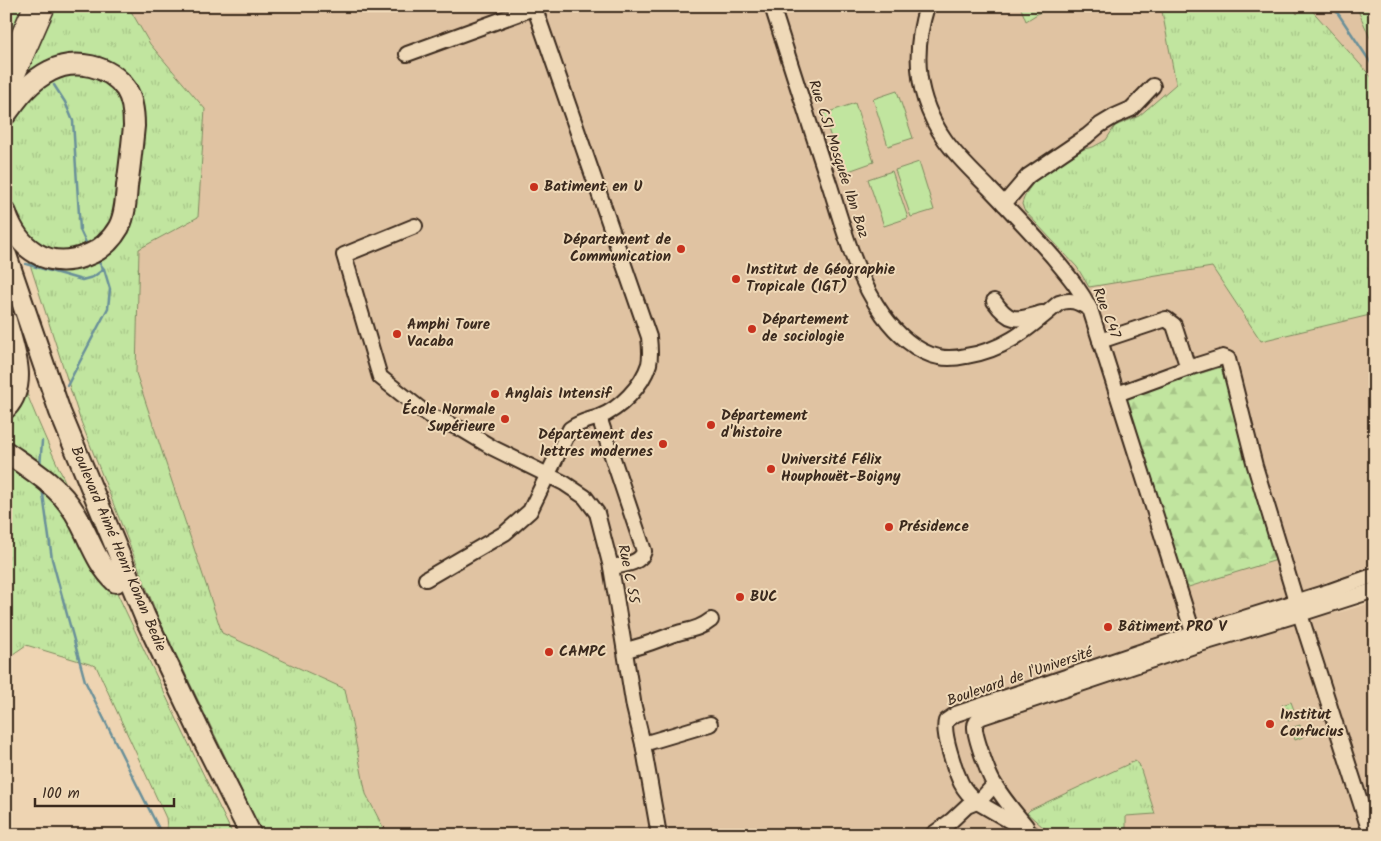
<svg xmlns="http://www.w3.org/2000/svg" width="1381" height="841" font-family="Kalam,sans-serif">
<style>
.built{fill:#e0c3a2}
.grass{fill:url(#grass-tufts);stroke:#7e885e}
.forest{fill:url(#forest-firs);stroke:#7e885e}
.park{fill:url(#park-dots);stroke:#7e885e}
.garden{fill:#c1e59f;stroke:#7e885e}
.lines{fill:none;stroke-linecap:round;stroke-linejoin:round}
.stream{stroke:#6a9099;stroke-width:2.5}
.minor-casing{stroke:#3b2a1e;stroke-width:18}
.major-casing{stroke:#3b2a1e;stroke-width:21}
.highway-casing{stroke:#3b2a1e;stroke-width:24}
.minor{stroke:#efd9b8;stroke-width:14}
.major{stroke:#efd9b8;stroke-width:18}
.highway{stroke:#efd9b8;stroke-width:20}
.poi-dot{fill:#c8321e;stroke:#efd9b8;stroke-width:2}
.labels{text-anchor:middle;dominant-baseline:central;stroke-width:4;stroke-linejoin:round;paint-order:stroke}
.street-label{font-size:15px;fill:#3b2a1e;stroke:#efd9b8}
.poi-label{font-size:15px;font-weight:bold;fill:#3b2a1e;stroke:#efd9b8;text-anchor:start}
</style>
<defs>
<pattern id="grass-tufts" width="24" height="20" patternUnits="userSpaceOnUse" patternTransform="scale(1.25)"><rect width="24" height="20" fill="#c1e59f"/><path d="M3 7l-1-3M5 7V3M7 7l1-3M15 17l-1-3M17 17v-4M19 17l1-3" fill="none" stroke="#a7c588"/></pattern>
<pattern id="forest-firs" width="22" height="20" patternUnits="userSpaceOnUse" patternTransform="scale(1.25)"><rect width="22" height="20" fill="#c1e59f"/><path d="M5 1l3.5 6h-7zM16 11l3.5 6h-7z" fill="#a7c588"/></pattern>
<pattern id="park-dots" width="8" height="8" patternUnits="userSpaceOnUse" patternTransform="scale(1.25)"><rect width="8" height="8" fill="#c1e59f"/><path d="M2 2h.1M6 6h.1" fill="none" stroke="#a7c588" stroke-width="1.8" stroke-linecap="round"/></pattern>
</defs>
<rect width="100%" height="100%" fill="#eed4b2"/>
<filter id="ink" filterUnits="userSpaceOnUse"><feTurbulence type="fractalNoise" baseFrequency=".02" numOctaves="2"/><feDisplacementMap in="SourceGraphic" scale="10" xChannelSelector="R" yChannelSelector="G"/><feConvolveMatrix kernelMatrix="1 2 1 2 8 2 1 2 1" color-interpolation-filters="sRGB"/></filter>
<g filter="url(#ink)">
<path class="built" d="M128 6H1375V566L1326 582 1337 613 1375 602V835H387L366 794 345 689 222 634 136 373 139 249 198 217 205 109 150 44Z"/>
<g class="grass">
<path d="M6 6H128L150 44 205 109 198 217 139 249 136 373 222 633 345 689 366 794 387 835H263L158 617 80 419 6 190Z"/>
<path d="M1020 6H1050L1026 21Z"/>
<path d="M1161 6H1293L1297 14 1304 6H1308L1375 81V319L1370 315 1261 341 1212 267 1089 287 1077 267 1024 210 1022 204C1029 176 1061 164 1084 149L1093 147 1106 140 1115 126 1139 116 1176 84Z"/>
<path d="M1356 6H1375V49Z"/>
<path d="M6 334C30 413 68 486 102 561 145 652 188 744 233 835H168L166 818 96 666 26 645 6 659Z"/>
<path d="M1135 761 1139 764 1155 814 1126 816V831L1123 835H1052L1027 813 1030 810Z"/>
</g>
<path class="forest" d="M1221 367 1280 559 1182 589 1124 397Z"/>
<g class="park">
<path d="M1291 702 1297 718 1288 721 1282 705Z"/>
<path d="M1300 725 1303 737 1295 740 1291 728Z"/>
</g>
<g class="garden">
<path d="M897 91 913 138 888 146 873 99Z"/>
<path d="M855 103 874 162 843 173 823 114Z"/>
<path d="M919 162 934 210 911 217 895 170Z"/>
<path d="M892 171 908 218 884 226 868 179Z"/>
</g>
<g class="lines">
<g class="stream">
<path d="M1333 6 1375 69"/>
<path d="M54 85 65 102 73 121 80 230 88 247"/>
<path d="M26 264 82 280 93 277 104 269"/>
<path d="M67 386 108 308 110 289 104 269 96 259"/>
<path d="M40 467 42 441"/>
<path d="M42 487 52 559 85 681 162 835"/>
</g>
<g class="minor-casing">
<g id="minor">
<path d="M772 6C791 66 810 126 830 186 844 230 856 277 883 315 896 333 917 353 939 357 948 359 957 358 966 356 1006 350 1029 328 1059 303 1072 298 1079 303 1090 309"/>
<path d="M927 6C912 54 916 98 945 140 957 157 973 172 988 187 1010 210 1032 233 1053 257 1067 274 1080 289 1090 309L1197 645"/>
<path d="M407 54 539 6"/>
<path d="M1004 204 1028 176 1087 136 1100 125 1115 116 1131 109 1153 86"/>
<path d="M415 226 344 255 380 377 428 415 463 430 493 448 564 483 585 497 597 513 611 567 634 707 643 744 659 835"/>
<path d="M994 301C1010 324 1017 320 1042 313"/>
<path d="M1100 341 1166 319 1174 325 1188 368"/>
<path d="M1117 394 1188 368 1223 357 1228 359 1255 466 1300 614 1371 835"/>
<path d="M599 417 644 551C641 564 622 565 611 567"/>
<path d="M426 579 505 533 530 511 570 429C581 421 587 421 599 417 620 409 642 386 649 364 651 355 650 346 649 337L534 6"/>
<path d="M625 650C641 647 655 641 671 635 685 630 699 630 711 620"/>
<path d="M643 744 710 724"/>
<path d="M1026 826C1015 813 1004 800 995 785 989 777 974 735 975 726 975 722 979 719 982 717L1197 645 1300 614 1375 590"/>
<path d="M932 835 951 821 967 806 977 802 984 796 994 785"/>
<path d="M1034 835 977 802C971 797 965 791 961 783 955 770 942 733 946 721L956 714 1193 634 1330 591 1375 575"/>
</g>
</g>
<g class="major-casing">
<g id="major">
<path d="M10 59 33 6"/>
<path d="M6 97 46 6"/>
</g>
</g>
<g class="highway-casing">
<g id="highway">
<path d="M6 114C19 96 30 81 50 71 74 58 110 65 126 89 133 100 134 113 134 126 132 146 130 166 127 186 126 200 125 215 119 227 111 241 100 251 85 256 48 270 18 249 6 213"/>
<path d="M6 255 60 412 145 617 206 745 251 835"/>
<path d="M6 320C13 348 29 383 6 408"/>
<path d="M6 452C32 470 59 486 75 513 89 536 96 564 116 582"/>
</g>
</g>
<use href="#minor" class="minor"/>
<use href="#major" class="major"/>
<use href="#highway" class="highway"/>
</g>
</g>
<g class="poi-dot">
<circle cx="534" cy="187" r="5"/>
<circle cx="681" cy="249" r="5"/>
<circle cx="736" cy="279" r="5"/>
<circle cx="752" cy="329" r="5"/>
<circle cx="397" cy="334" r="5"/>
<circle cx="495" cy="394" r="5"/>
<circle cx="505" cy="419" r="5"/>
<circle cx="711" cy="425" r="5"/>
<circle cx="663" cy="444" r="5"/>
<circle cx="771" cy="469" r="5"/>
<circle cx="889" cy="527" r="5"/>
<circle cx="740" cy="597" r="5"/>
<circle cx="1108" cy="627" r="5"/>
<circle cx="549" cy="652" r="5"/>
<circle cx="1270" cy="724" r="5"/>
</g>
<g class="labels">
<g class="street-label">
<text transform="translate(838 159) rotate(72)">Rue C51 Mosquée Ibn Baz</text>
<text transform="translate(1106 313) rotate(69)">Rue C47</text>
<text transform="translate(118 549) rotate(67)">Boulevard Aimé Henri Konan Bedie</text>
<text transform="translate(628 574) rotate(79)">Rue C 55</text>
<text transform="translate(1020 677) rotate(-19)">Boulevard de l'Université</text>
</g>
<g class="poi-label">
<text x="544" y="187">Batiment en U</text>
<text x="671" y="240" text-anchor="end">Département de<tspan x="671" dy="17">Communication</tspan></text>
<text x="746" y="270">Institut de Géographie<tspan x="746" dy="17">Tropicale (IGT)</tspan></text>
<text x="762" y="320">Département<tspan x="762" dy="17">de sociologie</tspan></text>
<text x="407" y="325">Amphi Toure<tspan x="407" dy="17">Vacaba</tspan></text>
<text x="505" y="394">Anglais Intensif</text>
<text x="495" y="410" text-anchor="end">École Normale<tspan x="495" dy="17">Supérieure</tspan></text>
<text x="721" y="416">Département<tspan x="721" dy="17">d'histoire</tspan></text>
<text x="653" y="435" text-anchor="end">Département des<tspan x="653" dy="17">lettres modernes</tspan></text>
<text x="781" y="460">Université Félix<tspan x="781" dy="17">Houphouët-Boigny</tspan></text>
<text x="899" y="527">Présidence</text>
<text x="750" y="597">BUC</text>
<text x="1118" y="627">Bâtiment PRO V</text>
<text x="559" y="652">CAMPC</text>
<text x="1280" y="715">Institut<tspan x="1280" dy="17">Confucius</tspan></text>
</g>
</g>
<rect width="1381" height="841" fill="none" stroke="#efd9b8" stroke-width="25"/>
<rect x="12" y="12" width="1356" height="816" fill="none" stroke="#3b2a1e" stroke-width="2" filter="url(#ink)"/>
<path d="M35 798v8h139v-8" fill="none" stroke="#3b2a1e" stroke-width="2.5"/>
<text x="42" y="798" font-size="15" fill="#3b2a1e" stroke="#efd9b8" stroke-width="4" paint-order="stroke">100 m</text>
</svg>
